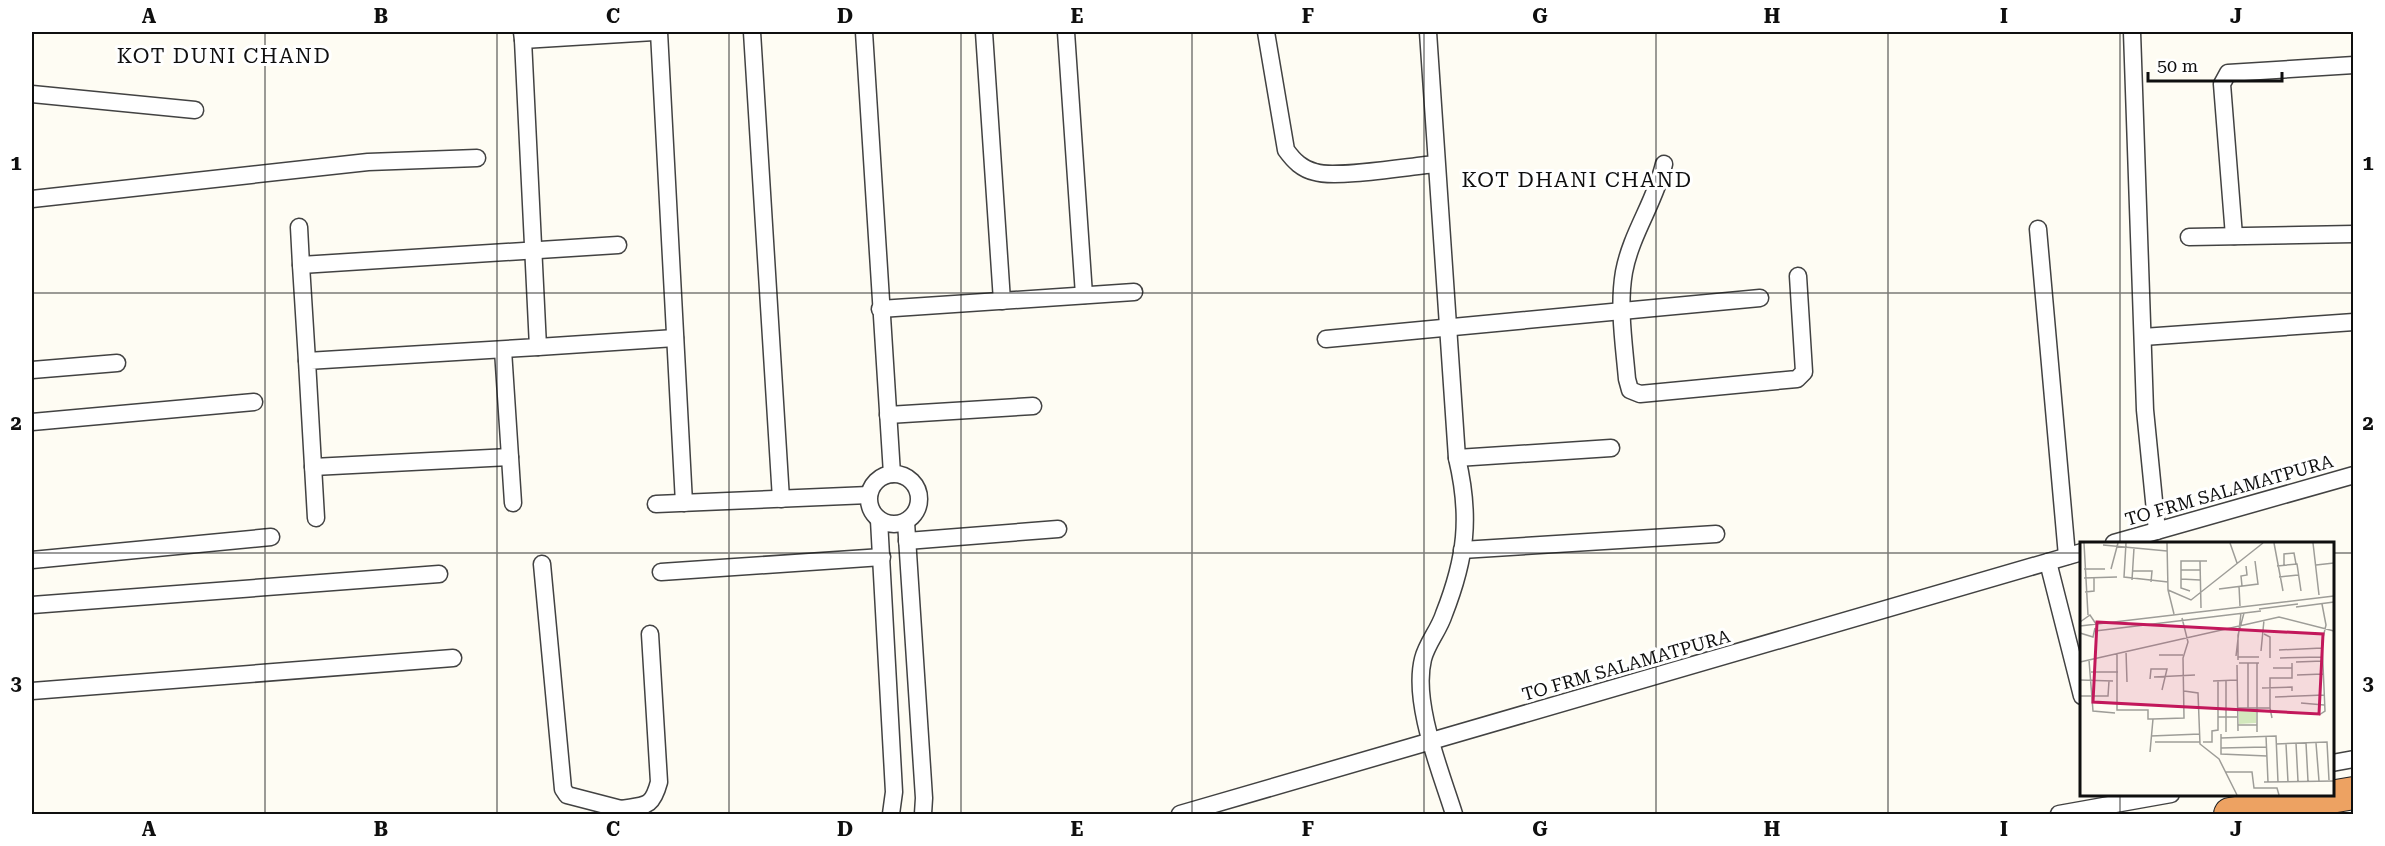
<svg xmlns="http://www.w3.org/2000/svg" width="2385" height="846" font-family="'Roboto Serif',serif">
<style>
.lines{fill:none;stroke-linecap:round;stroke-linejoin:round}
.street-casing{stroke:#424242;stroke-width:19}
.highway-casing{stroke:#202020;stroke-width:34}
.street{stroke:#fff;stroke-width:16}
.highway{stroke:#eda262;stroke-width:32}
.grid{fill:none;stroke:#0f0f0f;stroke-width:1.5;stroke-opacity:0.55}
.labels{text-anchor:middle;dominant-baseline:central;stroke-width:6;stroke-linejoin:round;paint-order:stroke}
.street-label{font-size:18px;fill:#0f0f0f;stroke:#fff}
.quarter-label{font-size:21px;letter-spacing:1.5px;fill:#0f0f0f;stroke:#fff}
.inset-road{fill:none;stroke:#9e9d98;stroke-width:1.5}
.view{fill:#c2185b;fill-opacity:0.15;stroke:#c2185b;stroke-width:3}
.inset-edge{fill:none;stroke:#0f0f0f;stroke-width:3}
.neatline{fill:none;stroke:#0f0f0f;stroke-width:2}
.grid-label{font-size:20px;text-anchor:middle;font-weight:bold;fill:#0f0f0f}
</style>
<rect width="100%" height="100%" fill="#fefcf3"/>
<g class="lines">
<g class="street-casing">
<g id="street">
<path d="M522 32 523 40 654 32"/>
<path d="M659 32 684 503"/>
<path d="M752 32 781 499"/>
<path d="M864 32 892 474"/>
<path d="M984 32 1002 301"/>
<path d="M1066 32 1084 295"/>
<path d="M1266 32 1286 150C1294 161 1302 169 1315 172 1335 179 1411 166 1436 164"/>
<path d="M1428 32 1457 458C1471 517 1466 558 1444 614 1439 630 1427 643 1423 659 1412 703 1441 772 1454 814"/>
<path d="M2132 32 2145 410 2157 531"/>
<path d="M32 94 195 110"/>
<path d="M1664 164C1655 202 1631 234 1624 272 1618 307 1624 344 1627 379L1630 390 1640 394 1797 379 1804 372 1798 276"/>
<path d="M32 199 368 162 477 158"/>
<path d="M299 227 301 265 618 245"/>
<path d="M2038 229 2067 556"/>
<path d="M2234 236 2222 84 2228 73 2354 65"/>
<path d="M2189 237 2354 234"/>
<path d="M301 265 307 361"/>
<path d="M880 309 1134 292"/>
<path d="M2143 337 2354 322"/>
<path d="M1326 339 1760 298"/>
<path d="M538 347 675 338"/>
<path d="M503 350 513 503"/>
<path d="M32 370 117 363"/>
<path d="M888 415 1033 406"/>
<path d="M32 422 254 402"/>
<path d="M1457 458 1611 448"/>
<path d="M313 467 510 457"/>
<circle cx="894" cy="499" r="25"/>
<path d="M656 504 869 495"/>
<path d="M316 518 307 361 538 347 523 40"/>
<path d="M879 520 894 792 891 814"/>
<path d="M906 522 924 798 923 814"/>
<path d="M907 541 1058 529"/>
<path d="M2114 543 2354 475"/>
<path d="M1462 550 1716 534"/>
<path d="M32 560 271 537"/>
<path d="M2048 562 2082 696"/>
<path d="M542 564 563 789 567 795 621 809"/>
<path d="M661 572 882 557"/>
<path d="M32 605 439 574"/>
<path d="M32 691 453 658"/>
<path d="M2332 763 2354 759"/>
<path d="M622 814 621 809C646 805 652 808 659 782L650 634"/>
<path d="M1180 814 2082 552"/>
<path d="M2059 814 2171 794"/>
</g>
</g>
<g class="highway-casing">
<path id="highway" d="M2230 814 2354 793"/>
</g>
<use href="#street" class="street"/>
<use href="#highway" class="highway"/>
</g>
<path class="grid" d="M265 32V814M497 32V814M729 32V814M961 32V814M1192 32V814M1424 32V814M1656 32V814M1888 32V814M2120 32V543M32 293H2354M32 553H2082M2332 553H2354M2120 794V814"/>
<g class="labels">
<g class="street-label">
<text transform="translate(2229 490) rotate(-16)">TO FRM SALAMATPURA</text>
<text transform="translate(1626 665) rotate(-16)">TO FRM SALAMATPURA</text>
</g>
<g class="quarter-label">
<text x="224" y="56">KOT DUNI CHAND</text>
<text x="1577" y="180">KOT DHANI CHAND</text>
</g>
</g>
<g transform="translate(2080 542)">
<rect width="254" height="254" fill="#fefcf3"/>
<path d="M159 167H176V181L159 182Z" fill="#d3e8bd"/>
<path class="inset-road" d="M4 1 8 73M46 1 44 35 88 40M87 1 88 48 94 72M150 1 157 21M194 1 203 49M233 1 239 53M23 3 87 9M120 19 121 66M204 23V12L214 11 216 22M236 23 254 21M197 24 217 22 221 49M4 27H25M31 27 38 1M101 28H120M52 29H72L71 40M199 35 218 33M4 36 37 35M101 37 120 38M52 38 54 6M159 44 160 64M162 44 161 34 167 33 166 24M139 47 178 42 175 19M88 48 111 58 183 1M110 49 101 46V19H127M5 50 14 49V35M216 65 254 60M179 67 218 62M0 80 10 73 16 82M0 84 254 54M15 89 181 69M0 91 13 95 15 86M184 92 190 95V116M199 108 242 106M46 109 47 140M181 109 184 78M37 111V168H68V177H73M79 113H103M156 114 161 71M158 115H179M200 116 242 115M9 118 13 169 35 171M158 118V93L164 71M0 120 199 75 254 89M216 120 243 119M159 121H179M168 121V166M177 121V190M157 123 158 189M193 126H212M11 130H38M217 133 243 132M74 135 115 133M70 137 71 127H87L82 148M0 138 33 139M133 139 157 138M146 139V190M182 146 212 145V149M104 149 118 151 120 202 139 217 157 253M0 154H28L29 139M195 155 244 153M221 161 244 163M157 166H190L192 176M190 166V136H212V121M239 173 245 169 242 100 246 83 242 62M138 175H157M158 183H177M141 192V212L187 214M71 194 120 192M186 194 188 240M141 196 196 194 198 240M75 200H120M123 200H132V189L138 188V139M216 201 218 239M226 201 228 239M236 201 239 239M196 202 247 200 249 238M206 202 208 240M141 206 186 205M70 210 73 177 104 176 103 116 108 100 102 76M146 230H172L174 246H197L199 253M184 240 254 239"/>
<path class="view" d="M17 80 243 92 239 172 13 160Z"/>
<rect width="254" height="254" class="inset-edge"/>
</g>
<rect width="2385" height="846" fill="none" stroke="#ffffff" stroke-width="66"/>
<path d="M2148 72v9h134v-9" fill="none" stroke="#0f0f0f" stroke-width="3"/>
<text x="2157" y="72" font-size="18" fill="#0f0f0f" stroke="#ffffff" stroke-width="4.5" paint-order="stroke">50 m</text>
<rect x="33" y="33" width="2319" height="780" class="neatline"/>
<g class="grid-label">
<text x="149" y="23">A</text>
<text x="381" y="23">B</text>
<text x="613" y="23">C</text>
<text x="845" y="23">D</text>
<text x="1077" y="23">E</text>
<text x="1308" y="23">F</text>
<text x="1540" y="23">G</text>
<text x="1772" y="23">H</text>
<text x="2004" y="23">I</text>
<text x="2236" y="23">J</text>
<text x="16" y="170">1</text>
<text x="2368" y="170">1</text>
<text x="16" y="430">2</text>
<text x="2368" y="430">2</text>
<text x="16" y="690">3</text>
<text x="2368" y="690">3</text>
<text x="149" y="836">A</text>
<text x="381" y="836">B</text>
<text x="613" y="836">C</text>
<text x="845" y="836">D</text>
<text x="1077" y="836">E</text>
<text x="1308" y="836">F</text>
<text x="1540" y="836">G</text>
<text x="1772" y="836">H</text>
<text x="2004" y="836">I</text>
<text x="2236" y="836">J</text>
</g>
</svg>
